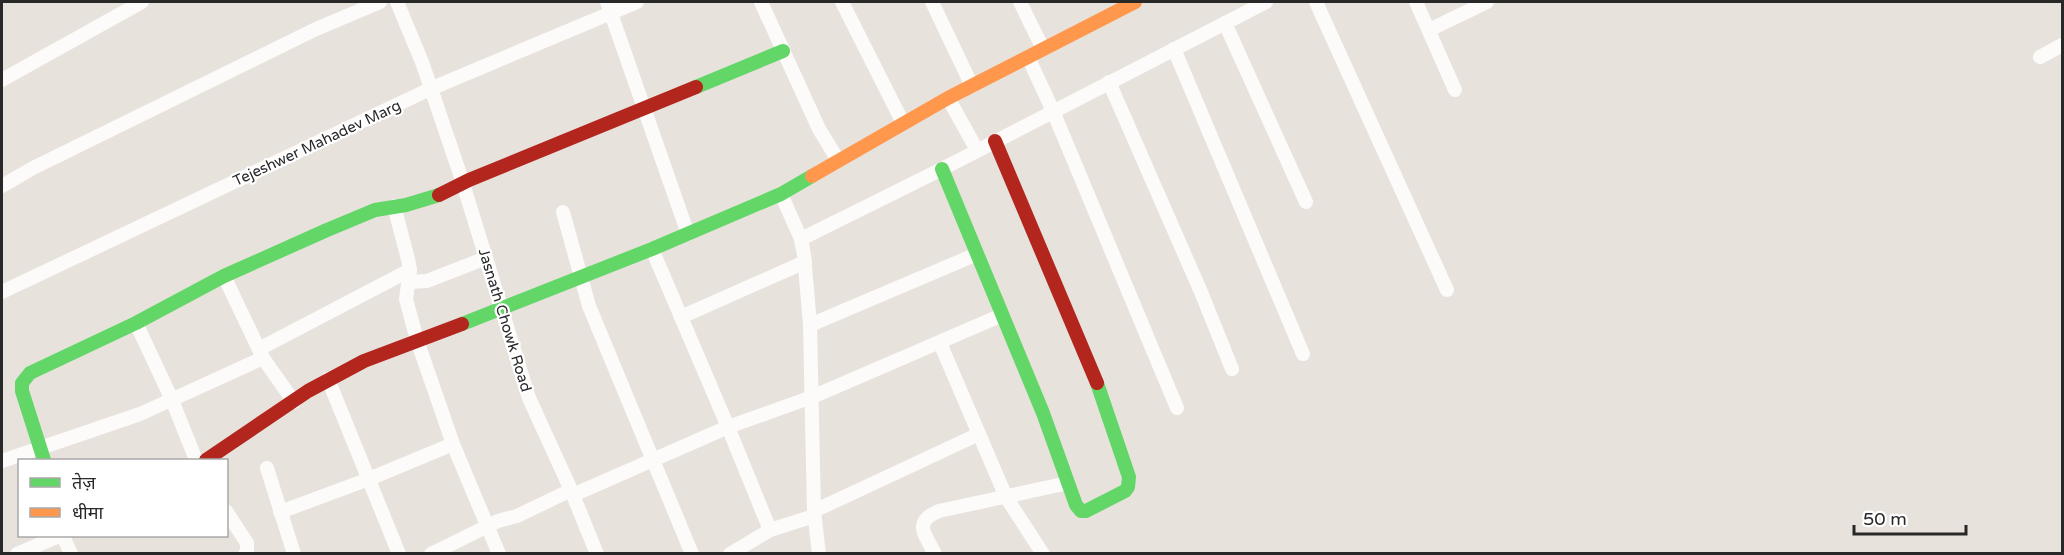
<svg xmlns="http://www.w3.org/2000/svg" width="2064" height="555" font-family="'Varela Round','Noto Sans Devanagari',sans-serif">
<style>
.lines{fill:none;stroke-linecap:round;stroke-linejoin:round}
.street{stroke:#fcfbfa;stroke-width:14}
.fast{stroke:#63d668;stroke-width:14}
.slow{stroke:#ff974d;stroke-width:14}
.jam{stroke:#b3261e;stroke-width:14}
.labels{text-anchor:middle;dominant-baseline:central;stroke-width:4.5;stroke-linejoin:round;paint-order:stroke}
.street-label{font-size:15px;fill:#282828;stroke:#fff}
</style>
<rect width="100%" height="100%" fill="#e8e2dd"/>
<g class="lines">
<g class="street">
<path d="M397 2 422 62 461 177 529 398 571 490 517 516 498 521 431 554"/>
<path d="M607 2 688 234"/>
<path d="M761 2 819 129 838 160"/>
<path d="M842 2 903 123"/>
<path d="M932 2 972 86"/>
<path d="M1020 2 1043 49"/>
<path d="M1316 2 1447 290"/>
<path d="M1416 2 1455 90"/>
<path d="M1225 23 1306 202"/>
<path d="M1429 30 1487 2"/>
<path d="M1174 49 1303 354"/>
<path d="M1028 57 1053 111 1177 408"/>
<path d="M2040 57 2062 45"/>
<path d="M2 80 142 2"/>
<path d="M1109 82 1201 292 1232 369"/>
<path d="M948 98 977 150"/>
<path d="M2 186 33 168 316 29 380 2"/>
<path d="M781 194 801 239 804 255 810 325 814 511 819 554"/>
<path d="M394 206 408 259 410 270 406 299 417 340 453 444 499 554"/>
<path d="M563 212 589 306 692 554"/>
<path d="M801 239 942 169 1266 2"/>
<path d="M652 249 728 427 770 530"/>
<path d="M224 276 263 358 294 402"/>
<path d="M408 282 427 281 486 258"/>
<path d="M2 292 430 89 637 2"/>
<path d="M681 317 805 262"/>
<path d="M136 323 172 400 196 460"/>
<path d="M810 325 977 254"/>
<path d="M940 343 1006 497 1043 554"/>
<path d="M259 349 410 270"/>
<path d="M328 379 399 554"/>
<path d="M2 461 140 414 263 358"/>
<path d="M267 468 294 554"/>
<path d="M226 511 247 543V552L245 554"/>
<path d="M814 511 979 434"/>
<path d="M280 512 369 479 453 444"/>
<path d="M63 536 71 554"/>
<path d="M17 554 59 536"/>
<path d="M597 554 573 495 728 427 812 397 1002 315"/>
<path d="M730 554 770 530 814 516"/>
<path d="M935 554C925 534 912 522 939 511L1068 483"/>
</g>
<g class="fast">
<path d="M696 87 783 51"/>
<path d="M942 169 1043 413 1076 505 1081 511H1086L1125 491 1128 487 1129 477 1097 383"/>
<path d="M462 324 652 249 781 194 812 176"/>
<path d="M44 460 22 391V383L30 373 136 323 224 276 327 230 375 210 406 205 439 195"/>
</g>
<path class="slow" d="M812 176 948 98 1135 2"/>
<g class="jam">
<path d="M995 141 1097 383"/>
<path d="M439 195 469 180 696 87"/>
<path d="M206 460 308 391 364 361 462 324"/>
</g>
</g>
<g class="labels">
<g class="street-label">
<text transform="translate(317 143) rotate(-25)">Tejeshwer Mahadev Marg</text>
<text transform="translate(505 320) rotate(73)">Jasnath Chowk Road</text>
</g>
</g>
<rect width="2064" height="555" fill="none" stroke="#282828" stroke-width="6"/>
<rect x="18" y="459" width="210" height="78" fill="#ffffff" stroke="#a9a9a9" stroke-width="1.5"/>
<rect x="30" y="478" width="30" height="9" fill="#63d668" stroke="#a9a9a9" stroke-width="1.5"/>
<text x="72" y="489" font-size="18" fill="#282828">तेज़</text>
<rect x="30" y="508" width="30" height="9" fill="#ff974d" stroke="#a9a9a9" stroke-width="1.5"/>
<text x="72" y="519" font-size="18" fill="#282828">धीमा</text>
<path d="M1854 525v9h112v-9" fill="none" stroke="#282828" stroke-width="3"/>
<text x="1863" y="525" font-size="18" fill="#282828" stroke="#ffffff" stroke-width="4.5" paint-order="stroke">50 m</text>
</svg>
